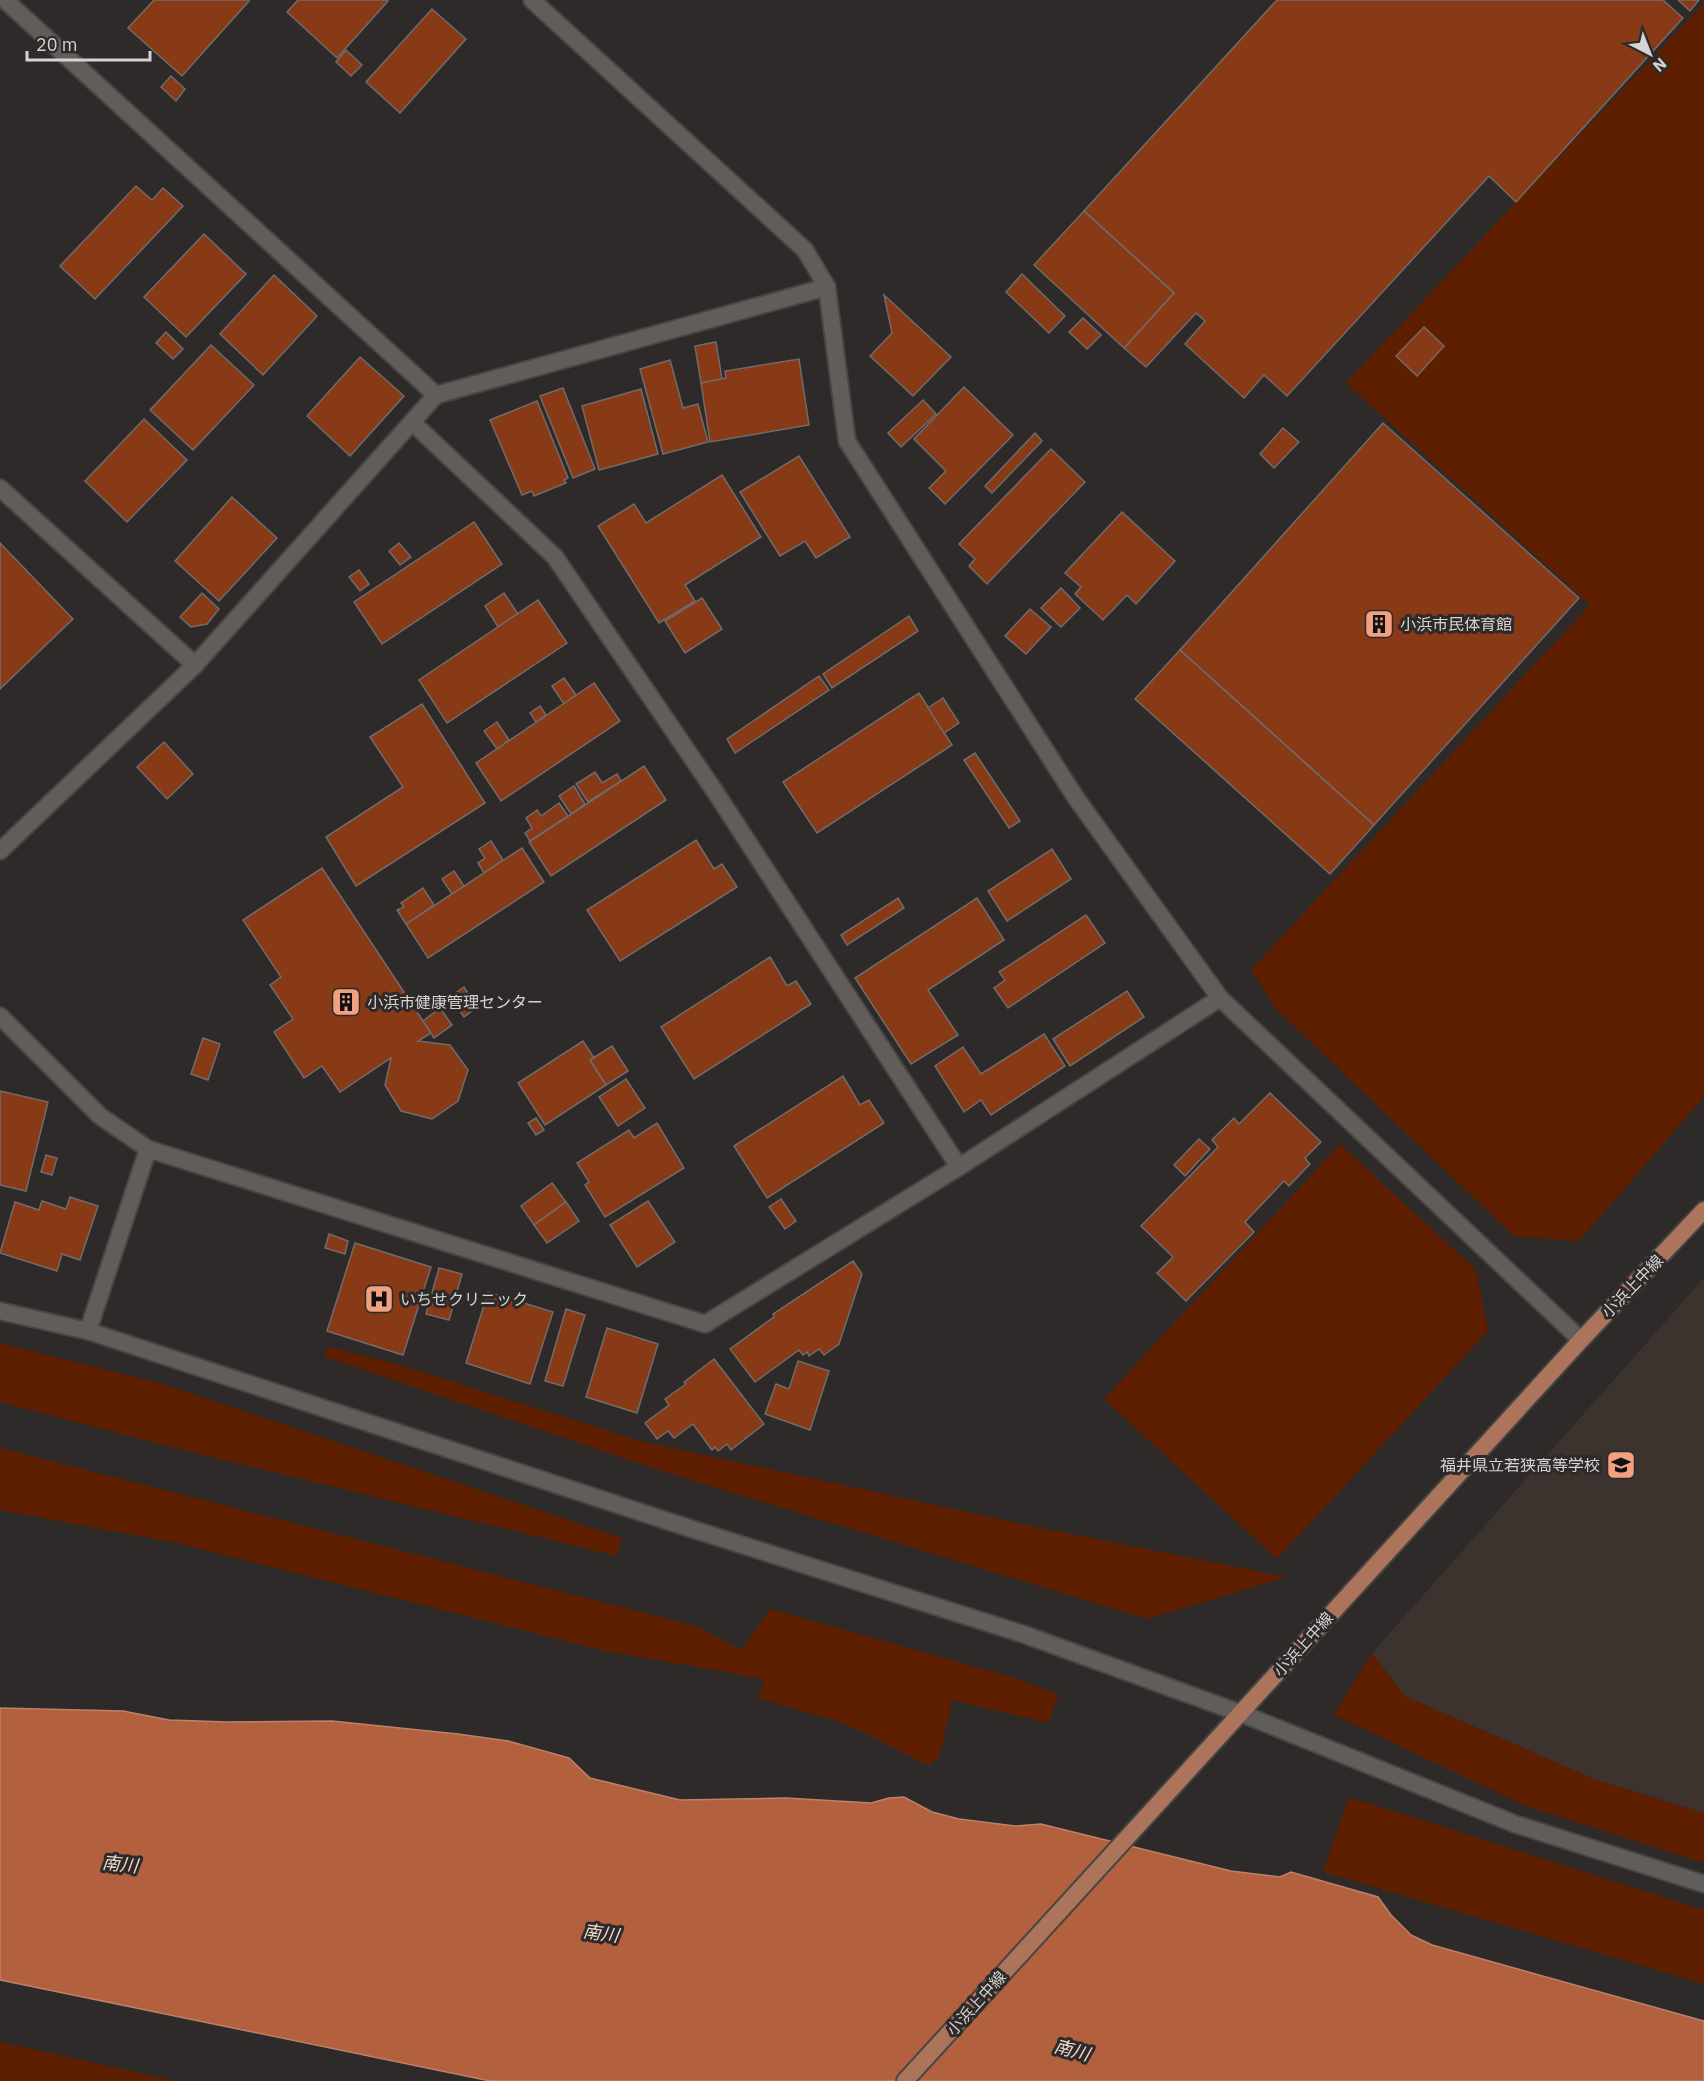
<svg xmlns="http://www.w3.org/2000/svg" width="1704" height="2081" font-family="'IBM Plex Sans','Noto Sans JP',sans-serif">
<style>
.built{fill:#3c332f}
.green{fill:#5e1f00}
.water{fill:#b2603e;stroke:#bc826b;stroke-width:1.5}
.building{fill:#883a16;stroke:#706c6b;stroke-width:1.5}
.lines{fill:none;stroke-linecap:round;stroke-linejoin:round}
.service-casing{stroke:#474544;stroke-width:20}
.minor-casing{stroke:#474544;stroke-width:20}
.tertiary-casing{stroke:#474544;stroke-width:20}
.primary-casing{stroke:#474544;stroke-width:20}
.service{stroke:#605d5b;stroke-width:16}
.minor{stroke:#605d5b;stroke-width:16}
.tertiary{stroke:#605d5b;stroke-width:16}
.primary{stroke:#ad745c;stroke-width:16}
.labels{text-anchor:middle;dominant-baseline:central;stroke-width:6;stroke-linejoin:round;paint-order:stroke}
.poi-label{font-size:16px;fill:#d5d3d3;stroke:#2d2a29;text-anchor:start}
.street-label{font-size:16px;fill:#d5d3d3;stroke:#2d2a29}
.water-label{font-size:18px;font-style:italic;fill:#f1d9d0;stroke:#2d2a29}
</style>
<rect width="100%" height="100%" fill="#2d2a29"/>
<path class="built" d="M1704 1278V1813L1594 1779 1405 1696 1372 1653Z"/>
<g class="green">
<path d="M1704 3V1097L1579 1241 1514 1236 1276 1009 1251 970 1590 605 1346 383Z"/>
<path d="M1340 1144 1476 1270 1488 1331 1277 1559 1104 1399Z"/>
<path d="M0 1343 159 1383 622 1538 617 1556 179 1449 0 1402Z"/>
<path d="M329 1347 400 1365 640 1441 1036 1527 1287 1577 1147 1619 655 1469 323 1356Z"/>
<path d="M0 1448 696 1626 741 1650 770 1609 1015 1678 1059 1695 1048 1723 952 1700 940 1755 929 1766 861 1731 837 1721 758 1698 764 1680 747 1676 601 1650 177 1543 0 1510Z"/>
<path d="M1372 1653 1405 1696 1594 1779 1704 1813V1863L1526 1806 1334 1715Z"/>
<path d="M1349 1797 1704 1910V1984L1323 1872Z"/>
<path d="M0 2042 176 2081H0Z"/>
</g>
<path class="water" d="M0 1708 123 1711 169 1720 228 1722 332 1721 458 1734 508 1741 569 1758 590 1778 680 1800 786 1798 871 1803 889 1798 904 1797 932 1812 959 1819 1015 1826 1041 1824 1231 1871 1280 1877 1291 1872 1378 1897 1391 1915 1411 1935 1432 1945 1704 2021V2081H490L0 1980Z"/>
<g class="building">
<path d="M154 0H248L249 1 182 76 128 28Z"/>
<path d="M298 0H387L388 1 337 58 287 12Z"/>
<path d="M1277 0H1663L1683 18 1516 202 1489 176 1287 396 1264 375 1244 398 1185 344 1205 321 1196 313 1146 367 1124 348 1174 293 1084 211Z"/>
<path d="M1678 0H1699L1690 11Z"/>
<path d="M432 9 466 39 400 113 366 82Z"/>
<path d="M346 50 362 65 351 76 336 62Z"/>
<path d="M171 76 185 89 176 101 161 87Z"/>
<path d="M136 186 152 200 163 188 183 206 95 299 60 266Z"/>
<path d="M1084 211 1174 293 1124 348 1034 265Z"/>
<path d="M204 234 246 274 186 337 144 297Z"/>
<path d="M1022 274 1065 316 1049 333 1006 292Z"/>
<path d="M274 275 317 316 263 375 220 334Z"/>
<path d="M884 295 951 357 913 396 870 356 892 333Z"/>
<path d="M1083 318 1101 335 1087 349 1069 332Z"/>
<path d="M1424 327 1444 346 1417 376 1396 356Z"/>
<path d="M166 332 183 349 173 359 156 343Z"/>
<path d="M716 342 722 379 701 383 695 346Z"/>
<path d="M211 345 254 385 193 450 150 410Z"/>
<path d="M360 357 404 396 350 456 307 416Z"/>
<path d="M799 359 809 425 710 442 701 383 726 378 725 371Z"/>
<path d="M670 360 683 408 698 404 708 442 663 454 640 369Z"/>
<path d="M964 387 1013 435 945 504 929 488 946 471 914 439Z"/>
<path d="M563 388 595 469 573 478 540 396Z"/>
<path d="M641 389 658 454 599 470 582 406Z"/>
<path d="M923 400 936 414 901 447 888 433Z"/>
<path d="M537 401 568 478 564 480 566 483 534 496 532 491 522 495 490 420Z"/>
<path d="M144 419 187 460 127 522 85 481Z"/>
<path d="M1383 423 1579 598 1374 825 1180 650Z"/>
<path d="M1283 428 1299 442 1274 468 1260 454Z"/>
<path d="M1035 433 1042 441 992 493 985 486Z"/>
<path d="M1051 449 1085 482 987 584 969 566 975 559 959 544Z"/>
<path d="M799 456 850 537 816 558 805 541 780 556 740 492Z"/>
<path d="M722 475 761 537 685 585 695 601 659 623 598 526 634 504 646 523Z"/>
<path d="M232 497 277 538 219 601 175 561Z"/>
<path d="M1122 512 1175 561 1136 604 1127 595 1103 620 1075 594 1081 587 1065 573Z"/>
<path d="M474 522 502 564 382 644 354 602Z"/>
<path d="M0 543 73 619 0 689Z"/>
<path d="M399 543 411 557 400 565 389 551Z"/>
<path d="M359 570 369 584 360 591 349 577Z"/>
<path d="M1061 588 1080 608 1061 627 1041 608Z"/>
<path d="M202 593 219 609 207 624 191 627 180 617Z"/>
<path d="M504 593 518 614 498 627 485 606Z"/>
<path d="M702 598 722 629 685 653 665 621Z"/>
<path d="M538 600 567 643 447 723 419 680Z"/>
<path d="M1030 609 1051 627 1026 654 1005 636Z"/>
<path d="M909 616 918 631 832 688 823 674Z"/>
<path d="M1180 650 1374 825 1330 874 1135 699Z"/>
<path d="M819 676 829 690 735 753 727 739Z"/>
<path d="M564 678 576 695 564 704 552 686Z"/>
<path d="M594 683 620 721 501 801 476 763Z"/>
<path d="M919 693 952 745 817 833 783 782Z"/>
<path d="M943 698 959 723 944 733 928 708Z"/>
<path d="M422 704 485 803 356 886 326 837 403 787 370 737Z"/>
<path d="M540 706 546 715 536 722 530 713Z"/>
<path d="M497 722 509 740 497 749 484 731Z"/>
<path d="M164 742 193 774 167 799 137 767Z"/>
<path d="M975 753 1020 821 1009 828 964 760Z"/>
<path d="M644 766 666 800 551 876 529 842Z"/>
<path d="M595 772 602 783 617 774 621 781 588 802 576 784Z"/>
<path d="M574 786 585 804 571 814 559 796Z"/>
<path d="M559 803 568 816 530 841 525 833 532 828 526 818 537 810 541 816Z"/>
<path d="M696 840 714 869 722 864 737 887 620 961 587 910Z"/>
<path d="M491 841 503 860 484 873 478 863 485 858 479 849Z"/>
<path d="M522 848 544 882 428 958 406 924Z"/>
<path d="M1052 849 1071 879 1007 921 988 891Z"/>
<path d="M322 868 431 1033 418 1041 450 1045 468 1070 458 1101 432 1119 401 1111 385 1085 391 1058 340 1092 322 1066 304 1078 274 1032 293 1019 270 985 281 977 243 920Z"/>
<path d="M454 871 464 886 452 894 442 879Z"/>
<path d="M423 888 434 905 406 924 397 910 404 907 401 903Z"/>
<path d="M898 898 904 908 847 945 841 935Z"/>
<path d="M977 898 1004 940 928 990 958 1035 911 1064 855 978Z"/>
<path d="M1086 915 1105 943 1008 1008 994 988 1005 980 999 972Z"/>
<path d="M770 957 787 986 796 981 811 1004 694 1079 661 1027Z"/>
<path d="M464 987 477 1007 464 1017 450 997Z"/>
<path d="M1127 991 1144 1017 1070 1066 1053 1039Z"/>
<path d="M440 1008 452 1025 434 1038 423 1021Z"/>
<path d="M1044 1034 1065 1066 991 1115 981 1100 964 1112 935 1066 963 1047 981 1074Z"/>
<path d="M203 1038 220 1044 208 1080 191 1074Z"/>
<path d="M583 1041 594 1058 590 1060 606 1085 545 1125 518 1083Z"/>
<path d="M612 1046 628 1071 606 1085 590 1060Z"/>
<path d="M843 1076 860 1105 869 1100 884 1123 767 1198 734 1146Z"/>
<path d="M626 1079 645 1108 618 1126 599 1097Z"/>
<path d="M0 1091 48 1102 26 1191 0 1185Z"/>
<path d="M1270 1093 1321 1142 1305 1158 1310 1164 1289 1186 1284 1181 1245 1222 1254 1232 1186 1301 1157 1273 1173 1257 1141 1226 1218 1147 1212 1140 1234 1118 1239 1124Z"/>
<path d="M536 1118 544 1130 536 1135 528 1123Z"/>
<path d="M657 1123 684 1168 605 1217 585 1185 589 1182 577 1163 629 1130 634 1138Z"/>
<path d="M1199 1139 1210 1149 1185 1176 1174 1165Z"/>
<path d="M46 1155 57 1158 52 1175 41 1172Z"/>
<path d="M552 1183 566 1202 534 1225 521 1206Z"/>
<path d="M70 1197 98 1206 80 1260 62 1254 57 1271 0 1253 15 1202 39 1210 42 1201 66 1209Z"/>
<path d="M781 1199 796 1221 785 1229 769 1207Z"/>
<path d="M648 1201 675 1242 637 1267 610 1225Z"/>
<path d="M566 1202 579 1221 547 1243 534 1225Z"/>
<path d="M329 1234 348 1241 345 1254 325 1248Z"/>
<path d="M355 1243 431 1267 403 1355 327 1331Z"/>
<path d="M853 1261 862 1274 839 1344 824 1355 819 1349 809 1356 807 1352 803 1355 799 1350 755 1382 730 1349 774 1317 773 1314Z"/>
<path d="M439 1268 462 1274 449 1320 426 1314Z"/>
<path d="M488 1292 553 1312 530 1384 466 1363Z"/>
<path d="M566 1309 585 1315 563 1386 545 1381Z"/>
<path d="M607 1328 658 1344 637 1413 586 1397Z"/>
<path d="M714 1359 764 1424 731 1450 727 1444 718 1451 715 1447 712 1450 693 1424 674 1438 668 1431 657 1439 645 1423 669 1405 665 1399 686 1384 684 1382Z"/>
<path d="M798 1361 829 1371 810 1430 765 1414 776 1384 789 1389Z"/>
</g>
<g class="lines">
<g class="service-casing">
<path id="service" d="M412 422 555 557 716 793 959 1167"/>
</g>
<g class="minor-casing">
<g id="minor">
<path d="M5 0 436 395"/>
<path d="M532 0 805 250 827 287 847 441 1076 798 1220 998 1581 1340"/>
<path d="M0 488 195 665"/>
<path d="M0 851 195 665 436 395 827 287"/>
<path d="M0 1016 100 1116 148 1149"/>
<path d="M88 1331 148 1149 705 1324 959 1167 1220 998"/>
<path d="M1240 1713 1515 1824 1704 1884"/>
</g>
</g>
<g class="tertiary-casing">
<path id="tertiary" d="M0 1311 88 1331 695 1530 1023 1634 1240 1713"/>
</g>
<g class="primary-casing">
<path id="primary" d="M905 2081 1581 1340 1704 1210"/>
</g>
<use href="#service" class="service"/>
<use href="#minor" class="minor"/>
<use href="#tertiary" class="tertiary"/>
<use href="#primary" class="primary"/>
</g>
<defs>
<g id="building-square" transform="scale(1.5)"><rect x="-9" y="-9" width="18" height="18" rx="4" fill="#f2a07f" stroke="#2d2a29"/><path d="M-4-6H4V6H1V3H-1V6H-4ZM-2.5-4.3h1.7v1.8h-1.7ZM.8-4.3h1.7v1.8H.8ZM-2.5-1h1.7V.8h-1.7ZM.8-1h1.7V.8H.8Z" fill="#111"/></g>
<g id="hospital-square" transform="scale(1.5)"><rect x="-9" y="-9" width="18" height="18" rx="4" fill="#f2a07f" stroke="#2d2a29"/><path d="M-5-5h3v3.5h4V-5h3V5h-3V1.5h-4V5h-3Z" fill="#111"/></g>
<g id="school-square" transform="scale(1.5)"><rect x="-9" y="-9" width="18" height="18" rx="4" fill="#f2a07f" stroke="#2d2a29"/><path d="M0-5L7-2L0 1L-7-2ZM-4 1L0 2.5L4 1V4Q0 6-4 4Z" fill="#111"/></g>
</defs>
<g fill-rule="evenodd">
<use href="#building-square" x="1379" y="624"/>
<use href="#building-square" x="346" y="1002"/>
<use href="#hospital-square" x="379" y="1299"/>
<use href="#school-square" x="1621" y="1465"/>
</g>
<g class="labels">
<g class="poi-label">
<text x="1400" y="624">小浜市民体育館</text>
<text x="367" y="1002">小浜市健康管理センター</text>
<text x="400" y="1299">いちせクリニック</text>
<text x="1600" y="1465" text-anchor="end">福井県立若狭高等学校</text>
</g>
<g class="street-label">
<text transform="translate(1632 1286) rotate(-46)">小浜上中線</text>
<text transform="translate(1303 1644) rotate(-48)">小浜上中線</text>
<text transform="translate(976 2003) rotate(-48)">小浜上中線</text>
</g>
<g class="water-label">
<text transform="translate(120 1864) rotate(6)">南川</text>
<text transform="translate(601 1933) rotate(8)">南川</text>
<text transform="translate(1072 2050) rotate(15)">南川</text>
</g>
</g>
<g transform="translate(1650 54) rotate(138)" stroke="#2d2a29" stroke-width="4.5" paint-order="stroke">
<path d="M0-4.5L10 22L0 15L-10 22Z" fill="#d5d3d3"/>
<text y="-9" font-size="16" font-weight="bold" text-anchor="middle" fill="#d5d3d3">N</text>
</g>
<path d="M27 51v9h123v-9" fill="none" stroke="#d5d3d3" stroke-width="3"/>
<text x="36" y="51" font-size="18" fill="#d5d3d3" stroke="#2d2a29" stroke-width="4.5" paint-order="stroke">20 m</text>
</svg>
